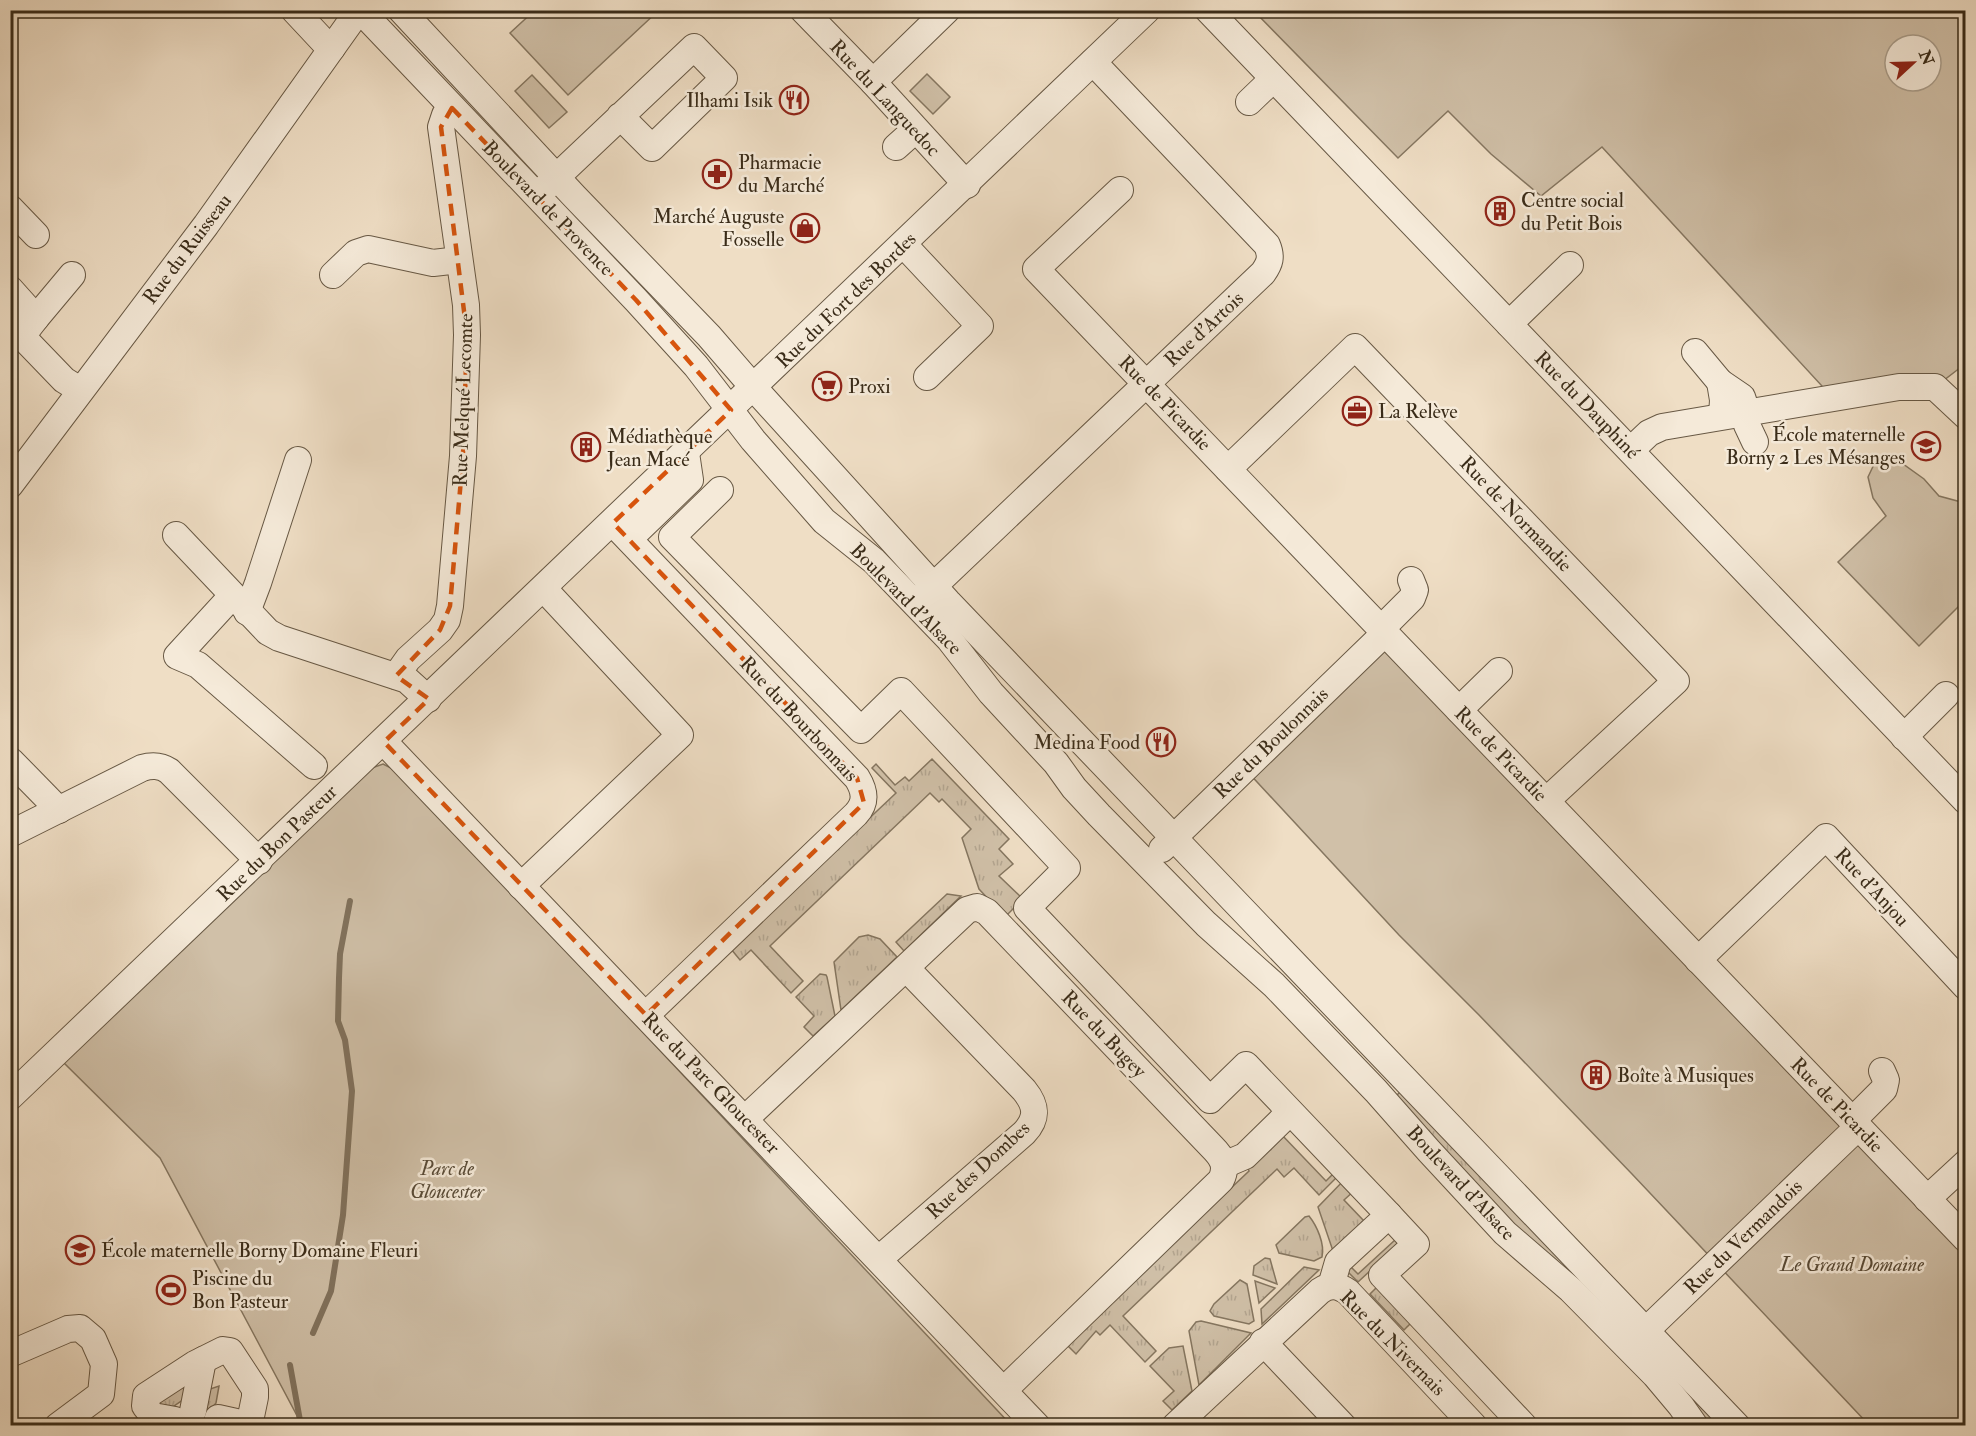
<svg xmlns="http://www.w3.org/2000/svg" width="1976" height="1436" font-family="'IM FELL Double Pica',serif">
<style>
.grass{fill:url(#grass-tufts);stroke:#857660;stroke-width:1.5}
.park{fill:#d0c0a8;stroke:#857660;stroke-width:1.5;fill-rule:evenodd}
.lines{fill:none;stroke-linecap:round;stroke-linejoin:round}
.stream{stroke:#81725d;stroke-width:6}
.minor-casing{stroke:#675844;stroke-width:28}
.minor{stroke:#f5ead9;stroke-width:26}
.marked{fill:none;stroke:#d7540d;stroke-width:4.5;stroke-dasharray:12 8;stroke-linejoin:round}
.labels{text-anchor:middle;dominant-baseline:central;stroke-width:5;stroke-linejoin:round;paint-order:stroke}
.street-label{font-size:20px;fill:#3a2c19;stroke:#f5ead9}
.poi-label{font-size:20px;fill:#3a2c19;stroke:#f5ead9;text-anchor:start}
.park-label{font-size:20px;font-style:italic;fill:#584a36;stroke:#f5ead9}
</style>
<defs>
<pattern id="grass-tufts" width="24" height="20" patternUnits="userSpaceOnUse" patternTransform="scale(1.5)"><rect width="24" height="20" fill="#d0c0a8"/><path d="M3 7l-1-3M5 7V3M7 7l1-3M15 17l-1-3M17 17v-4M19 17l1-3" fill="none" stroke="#b3a590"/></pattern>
</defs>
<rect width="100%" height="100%" fill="#efdec5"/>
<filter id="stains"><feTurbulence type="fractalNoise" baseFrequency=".00333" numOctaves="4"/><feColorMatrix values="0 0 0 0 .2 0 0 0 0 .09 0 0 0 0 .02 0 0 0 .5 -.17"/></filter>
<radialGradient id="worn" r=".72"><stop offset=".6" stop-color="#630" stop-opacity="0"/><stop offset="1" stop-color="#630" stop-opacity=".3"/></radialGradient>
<g class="grass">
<path d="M932 759 1009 839 999 849 1013 864 999 876 1023 899 1005 917 979 889 962 838 971 829 942 799 939 802 930 793 770 946 803 981 791 993 751 950 740 960 731 949 896 793 872 768 876 764 895 785 905 777 909 781Z"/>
<path d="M947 894 961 896 904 951 896 942Z"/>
<path d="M868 935 880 939 897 957 841 1010 834 962 859 937Z"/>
<path d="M820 974 826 975 827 977 835 1016 813 1036 804 1027 814 1016 796 997Z"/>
<path d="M1401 1091 1599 1298 1596 1301 1530 1244 1394 1098Z"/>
<path d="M1281 1134 1326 1181 1337 1170 1340 1174 1319 1195 1294 1168 1284 1177 1277 1169 1123 1316 1156 1351 1145 1362 1110 1325 1100 1335 1096 1331 1076 1354 1066 1344 1249 1171 1248 1168Z"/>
<path d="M1345 1179 1355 1190 1344 1200 1364 1221 1333 1251 1318 1207Z"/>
<path d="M1309 1216C1317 1226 1325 1244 1322 1257L1314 1261 1279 1253 1276 1245 1279 1242 1305 1217Z"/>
<path d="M1395 1240 1399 1244 1358 1282 1344 1268 1348 1264 1358 1274Z"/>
<path d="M1265 1258 1270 1259 1277 1284 1253 1275 1254 1266Z"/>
<path d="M1304 1267 1319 1270 1262 1324 1261 1309Z"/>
<path d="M1240 1280 1247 1284 1254 1321 1249 1324 1214 1316 1210 1311 1214 1304Z"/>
<path d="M1255 1281 1275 1288 1259 1303Z"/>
<path d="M1379 1285 1413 1321 1404 1330 1370 1294Z"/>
<path d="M1201 1321 1251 1333 1199 1385 1189 1331 1196 1322Z"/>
<path d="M1183 1346 1192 1391 1172 1410 1163 1401 1174 1391 1150 1366 1169 1348Z"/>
<path d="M1668 1370 1721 1425H1706Z"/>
<path d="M190 1378 187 1397 168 1410 154 1402Z"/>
<path d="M219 1386 216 1403 209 1412 205 1407 207 1390Z"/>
</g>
<g class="park">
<path d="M535 10H658V11L568 95 510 33Z"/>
<path d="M1254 11H1965V364L1935 387 1833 398 1602 147 1541 196 1491 154 1448 111 1398 158ZM1895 45H1931V81H1895Z"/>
<path d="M927 74 950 97 933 114 910 91Z"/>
<path d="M532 75 567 112 549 128 515 91Z"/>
<path d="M1877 458 1903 464 1924 479 1939 496 1961 502 1965 506 1966 564 1963 583 1965 587V608L1961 604 1919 646 1838 562 1886 516 1873 498 1868 477Z"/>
<path d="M1385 633 1965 1239V1425H1869L1632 1174 1479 1015 1399 935 1245 769Z"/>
<path d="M383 764 399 772 1011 1425H302L160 1158 62 1061 369 769Z"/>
</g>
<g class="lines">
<g class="stream">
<path d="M313 1333 331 1291 343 1215 352 1091 345 1040 338 1021 339 978 340 954 350 901"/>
<path d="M290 1365 301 1426"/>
</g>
<g class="minor-casing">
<g id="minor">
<path d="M294 10 323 41 332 48"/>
<path d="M360 10 636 300 696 366 753 440 824 521 874 561 949 639 991 693 1056 763 1074 788 1099 815 1206 924 1274 985 1376 1091 1429 1151 1505 1233 1571 1290 1655 1375 1681 1406 1695 1426"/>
<path d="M401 10 574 196 709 336 754 388 948 602 1737 1426"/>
<path d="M803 10 873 82 967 185"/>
<path d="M1208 10 1966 801"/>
<path d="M873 82 947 10"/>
<path d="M1249 102 1273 79"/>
<path d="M896 147 915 130"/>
<path d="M546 187 694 47 724 78 652 148 620 116"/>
<path d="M1120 190 1036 269 1966 1239"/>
<path d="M10 208 36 235"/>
<path d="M904 245 980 326 927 377"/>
<path d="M333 275 356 253 368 249 433 263 459 260"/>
<path d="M10 289 36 318 22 336"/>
<path d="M36 318 72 275"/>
<path d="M10 324 64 380 80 390"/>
<path d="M1509 324 1570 265"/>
<path d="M1695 352 1720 382"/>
<path d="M1743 413 1747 425 1755 442"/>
<path d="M1722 416 1723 400 1720 382 1742 397 1747 412"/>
<path d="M1631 450 1649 433 1662 427 1899 387H1935L1966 416"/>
<path d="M1228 469 1355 347 1676 681 1546 801"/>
<path d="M10 485 206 225 359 10"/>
<path d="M720 490 672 537 861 730 901 691 1067 868 1027 908 1210 1100 1246 1065 1389 1215 1338 1262 1331 1286"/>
<path d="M613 523 857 778C865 791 867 802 856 814L646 1015"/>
<path d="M176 535 268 632 279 638 407 680 428 699"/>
<path d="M629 539 690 480 686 453"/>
<path d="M232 596 177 656 198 665 314 766"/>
<path d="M922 597 1263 273C1270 263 1272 257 1267 245L1093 62"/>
<path d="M247 612 258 583 298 460"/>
<path d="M1381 629 1412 598 1415 590 1411 580"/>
<path d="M396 676 408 659 440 630 447 620 450 606 463 456 467 335 466 305 441 127 445 115 452 108"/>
<path d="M1459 710 1499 671"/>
<path d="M1904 737 1946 695"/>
<path d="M384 742 1037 1426"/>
<path d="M11 761 59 810"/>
<path d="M10 834 142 768C152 765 160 765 169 771L259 861"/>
<path d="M1162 849 1385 633"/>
<path d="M521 886 680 735 544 589"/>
<path d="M1698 960 1826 837 1966 987"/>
<path d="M10 1097 1147 10"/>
<path d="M745 1119 967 910 977 907 987 912 1212 1147C1222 1157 1228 1166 1221 1180L1004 1390"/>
<path d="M1852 1121 1884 1089 1886 1080 1882 1071"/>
<path d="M1224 1165 1245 1156 1290 1112"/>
<path d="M1927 1199 1966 1163"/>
<path d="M1389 1215 1416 1244 1382 1275 1524 1426"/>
<path d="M879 1259 1024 1133C1038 1118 1037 1106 1024 1090L907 969"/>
<path d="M1635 1341 1858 1127"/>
<path d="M1263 1342 1343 1426"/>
<path d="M10 1354 68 1329 80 1328 93 1339 104 1364 101 1394 58 1426"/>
<path d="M193 1411 203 1360"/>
<path d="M175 1420 153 1416 145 1406 146 1396 195 1364 223 1350 230 1351 255 1389V1397L249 1426"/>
<path d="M216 1426 218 1418 236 1422 239 1426"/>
<path d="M1175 1426 1320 1291C1330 1284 1338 1285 1348 1292L1474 1426"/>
</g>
</g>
<use href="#minor" class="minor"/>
</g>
<path class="marked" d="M452 108 636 300 731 410 613 523 857 778 864 803 646 1015 384 742 429 699 396 676 440 630 450 606 463 456 467 335 441 127Z"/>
<defs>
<g id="restaurant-ring" transform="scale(1.5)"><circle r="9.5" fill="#f5ead9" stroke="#8f2418" stroke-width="1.5"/><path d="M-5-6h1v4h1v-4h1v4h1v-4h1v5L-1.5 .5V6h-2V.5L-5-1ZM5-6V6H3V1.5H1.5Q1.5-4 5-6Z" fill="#8f2418"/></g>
<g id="pharmacy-ring" transform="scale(1.5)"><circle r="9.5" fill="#f5ead9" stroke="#8f2418" stroke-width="1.5"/><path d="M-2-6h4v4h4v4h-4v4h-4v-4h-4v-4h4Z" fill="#8f2418"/></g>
<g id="building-ring" transform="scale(1.5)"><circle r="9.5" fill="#f5ead9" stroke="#8f2418" stroke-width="1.5"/><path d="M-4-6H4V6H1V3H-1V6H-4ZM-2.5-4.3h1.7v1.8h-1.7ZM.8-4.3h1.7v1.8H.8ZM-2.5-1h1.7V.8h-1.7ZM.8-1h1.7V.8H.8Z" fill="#8f2418"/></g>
<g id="shop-ring" transform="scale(1.5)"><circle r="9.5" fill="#f5ead9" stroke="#8f2418" stroke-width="1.5"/><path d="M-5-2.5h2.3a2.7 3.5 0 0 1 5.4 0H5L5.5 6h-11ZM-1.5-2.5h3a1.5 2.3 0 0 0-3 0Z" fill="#8f2418"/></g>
<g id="supermarket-ring" transform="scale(1.5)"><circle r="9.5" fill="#f5ead9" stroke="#8f2418" stroke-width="1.5"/><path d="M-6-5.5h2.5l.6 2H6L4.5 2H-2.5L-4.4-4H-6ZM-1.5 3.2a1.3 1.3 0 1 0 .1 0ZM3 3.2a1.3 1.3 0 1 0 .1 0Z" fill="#8f2418"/></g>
<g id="office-ring" transform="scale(1.5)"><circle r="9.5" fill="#f5ead9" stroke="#8f2418" stroke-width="1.5"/><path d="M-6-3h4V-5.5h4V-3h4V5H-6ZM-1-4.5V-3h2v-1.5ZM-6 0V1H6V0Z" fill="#8f2418"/></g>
<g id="school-ring" transform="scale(1.5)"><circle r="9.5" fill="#f5ead9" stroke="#8f2418" stroke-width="1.5"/><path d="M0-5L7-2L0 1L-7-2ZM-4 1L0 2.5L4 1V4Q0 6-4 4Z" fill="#8f2418"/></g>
<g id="stadium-ring" transform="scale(1.5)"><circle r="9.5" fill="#f5ead9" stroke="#8f2418" stroke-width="1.5"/><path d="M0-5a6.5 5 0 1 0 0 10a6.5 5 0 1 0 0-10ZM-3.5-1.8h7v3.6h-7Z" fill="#8f2418"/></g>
</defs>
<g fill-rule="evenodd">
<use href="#restaurant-ring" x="794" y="100"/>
<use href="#pharmacy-ring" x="717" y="174"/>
<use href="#building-ring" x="1500" y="211"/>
<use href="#shop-ring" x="805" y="228"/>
<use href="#supermarket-ring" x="827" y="386"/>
<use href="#office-ring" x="1357" y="411"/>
<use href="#school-ring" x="1926" y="446"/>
<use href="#building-ring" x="586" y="447"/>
<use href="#restaurant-ring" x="1161" y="742"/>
<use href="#building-ring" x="1596" y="1075"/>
<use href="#school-ring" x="80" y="1250"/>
<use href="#stadium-ring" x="171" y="1290"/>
</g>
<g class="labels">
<g class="street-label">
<text transform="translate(885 98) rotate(47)">Rue du Languedoc</text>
<text transform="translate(548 208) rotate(46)">Boulevard de Provence</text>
<text transform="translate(187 249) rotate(-53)">Rue du Ruisseau</text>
<text transform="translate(846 300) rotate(-44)">Rue du Fort des Bordes</text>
<text transform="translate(1204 329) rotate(-43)">Rue d'Artois</text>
<text transform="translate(463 400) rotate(-88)">Rue Melqué Lecomte</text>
<text transform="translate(1165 403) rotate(46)">Rue de Picardie</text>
<text transform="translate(1587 405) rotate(46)">Rue du Dauphiné</text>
<text transform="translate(1516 514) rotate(46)">Rue de Normandie</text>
<text transform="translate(906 599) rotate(45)">Boulevard d'Alsace</text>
<text transform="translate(799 719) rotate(47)">Rue du Bourbonnais</text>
<text transform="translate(1271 743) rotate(-44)">Rue du Boulonnais</text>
<text transform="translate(1501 754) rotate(46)">Rue de Picardie</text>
<text transform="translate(277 843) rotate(-44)">Rue du Bon Pasteur</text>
<text transform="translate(1872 887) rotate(47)">Rue d'Anjou</text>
<text transform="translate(1104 1034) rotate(46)">Rue du Bugey</text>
<text transform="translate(711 1083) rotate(46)">Rue du Parc Gloucester</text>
<text transform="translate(1837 1105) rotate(46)">Rue de Picardie</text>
<text transform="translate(978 1170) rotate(-43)">Rue des Dombes</text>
<text transform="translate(1461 1183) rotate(47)">Boulevard d'Alsace</text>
<text transform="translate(1743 1237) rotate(-44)">Rue du Vermandois</text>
<text transform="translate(1393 1343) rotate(45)">Rue du Nivernais</text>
</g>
<g class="poi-label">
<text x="773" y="100" text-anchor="end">Ilhami Isik</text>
<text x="738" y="162">Pharmacie<tspan x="738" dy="23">du Marché</tspan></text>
<text x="1521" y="200">Centre social<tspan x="1521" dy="23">du Petit Bois</tspan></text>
<text x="784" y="216" text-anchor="end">Marché Auguste<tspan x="784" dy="23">Fosselle</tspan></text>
<text x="848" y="386">Proxi</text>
<text x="1378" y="411">La Relève</text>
<text x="1905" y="434" text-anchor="end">École maternelle<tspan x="1905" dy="23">Borny 2 Les Mésanges</tspan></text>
<text x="607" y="436">Médiathèque<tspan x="607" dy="23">Jean Macé</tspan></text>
<text x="1140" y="742" text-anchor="end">Medina Food</text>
<text x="1617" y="1075">Boîte à Musiques</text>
<text x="101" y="1250">École maternelle Borny Domaine Fleuri</text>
<text x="192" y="1278">Piscine du<tspan x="192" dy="23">Bon Pasteur</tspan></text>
</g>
<g class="park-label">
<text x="447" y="1168">Parc de<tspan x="447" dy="23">Gloucester</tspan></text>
<text x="1852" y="1264">Le Grand Domaine</text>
</g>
</g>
<rect width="1976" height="1436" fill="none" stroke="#efdec5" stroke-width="36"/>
<rect x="12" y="12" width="1952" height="1412" fill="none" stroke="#3a2c19" stroke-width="3"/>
<rect x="18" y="18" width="1940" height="1400" fill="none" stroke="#3a2c19" stroke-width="1.5"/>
<g transform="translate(1913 63) rotate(68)"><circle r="28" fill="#f5ead9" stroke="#aa9e8c" stroke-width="1.5"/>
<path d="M0-4.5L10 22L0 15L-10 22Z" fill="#8f2418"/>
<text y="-9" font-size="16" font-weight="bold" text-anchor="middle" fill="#3a2c19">N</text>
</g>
<rect width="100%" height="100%" filter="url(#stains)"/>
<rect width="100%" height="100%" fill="url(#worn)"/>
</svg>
